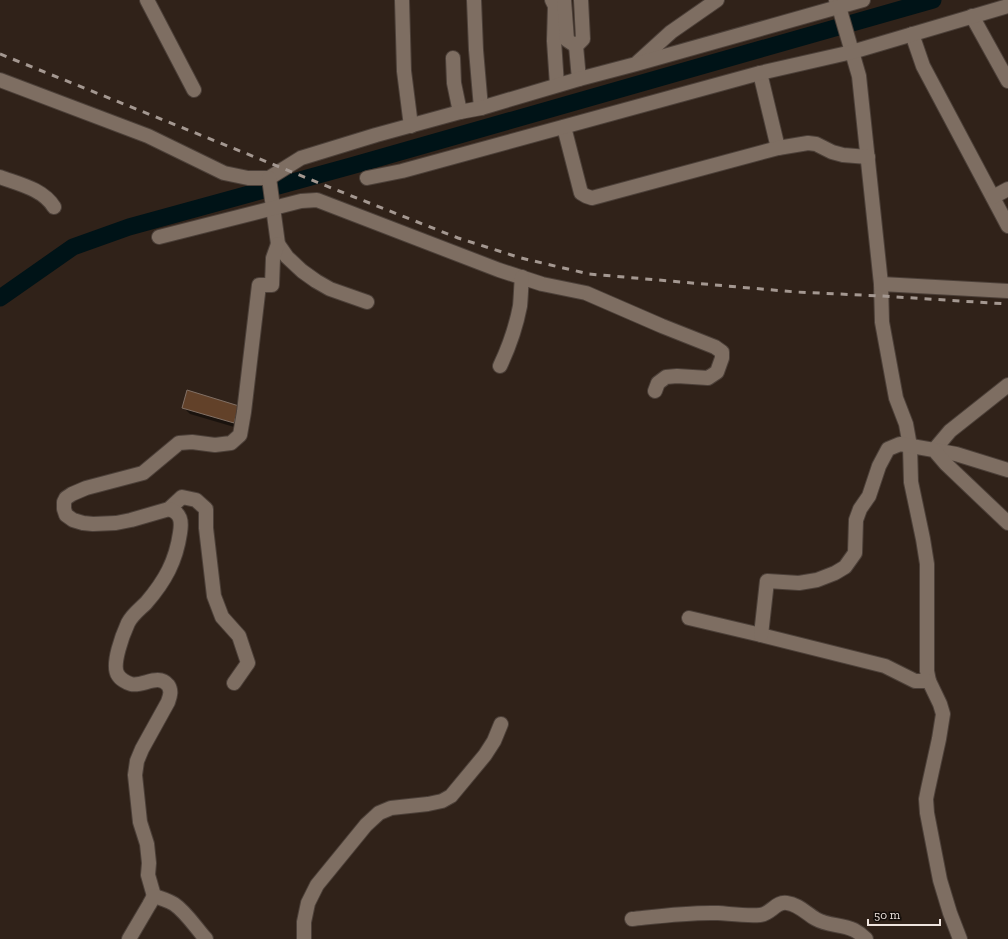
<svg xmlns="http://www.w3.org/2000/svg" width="1008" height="939" font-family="'Zilla Slab',serif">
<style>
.shadow{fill:#0007}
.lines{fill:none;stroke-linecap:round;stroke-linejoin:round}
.river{stroke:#001317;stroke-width:17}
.building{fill:#624129;stroke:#817065}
.minor-casing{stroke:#4c4039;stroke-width:16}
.minor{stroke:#7e6e62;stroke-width:14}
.rail{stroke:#a49891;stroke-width:3;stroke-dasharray:7 7;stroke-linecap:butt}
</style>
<rect width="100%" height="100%" fill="#302219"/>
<path class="shadow" d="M183 407 245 413 241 429 190 414Z"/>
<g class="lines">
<path class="river" d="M0 298 73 247 129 227 351 166 933 0"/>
</g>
<path class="building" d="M187 390 239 406 234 423 182 408Z"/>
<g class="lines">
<g class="minor-casing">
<g id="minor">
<path d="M147 0 194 90"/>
<path d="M402 0 404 71 411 126"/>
<path d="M474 0 476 50 481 108"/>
<path d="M552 0 555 6 554 41 557 85"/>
<path d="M564 0 567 40 576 46"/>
<path d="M836 0 839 7 859 76 881 284 882 322 896 398 906 424 910 446 911 482 923 539 927 564V671L929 681 940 704 943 714 939 739 928 789 926 799 927 813 940 880 950 913 960 939"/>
<path d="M972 16 1008 81"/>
<path d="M912 34 923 66 1008 226"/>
<path d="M453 58 454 83 460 112"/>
<path d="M638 62 671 32 717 0"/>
<path d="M760 73 778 148"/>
<path d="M579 79 576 46 583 39 581 0"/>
<path d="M0 80 148 136 224 173 248 178H269L301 158 376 135 460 112 481 108 579 79 636 64 863 0"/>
<path d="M564 127 581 193 586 196 592 198 778 148 808 143 816 144 832 152 843 155 868 157"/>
<path d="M0 177C19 184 43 189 54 207"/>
<path d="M269 178 278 244 287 257 302 271 316 281 330 289 367 302"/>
<path d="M367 178 402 171 760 73 852 52 1008 6"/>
<path d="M993 197 1008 189"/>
<path d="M159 237 301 201 317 200 499 270 542 284 586 293 662 326 715 347 722 352V358L717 372 708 378 677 376 666 377 658 383 655 391"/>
<path d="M881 284 1008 291"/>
<path d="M500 366C509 347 516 327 520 306 521 296 521 287 522 277"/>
<path d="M934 450 950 431 1008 385"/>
<path d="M934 450 956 454 1008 470"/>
<path d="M689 618 761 635 885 666 915 681H929"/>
<path d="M761 635 767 581 799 583 817 580 835 573 845 567 855 553 856 520 860 509 869 496 879 466 888 449 900 444 934 450 946 464 1008 523"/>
<path d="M234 683 248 663 239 636 222 617 214 596 206 528V509L196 500 182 497 169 509 131 520 116 523 93 524 83 523 73 520 66 515 64 509V502L66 498 72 494 86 488 143 473 179 443 192 442 215 445 231 443 240 435 244 412 259 285H272L273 258 278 244"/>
<path d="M154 896 148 875 149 863 147 844 140 822 135 775 137 761 142 749 168 702C170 696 172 691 168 685 158 673 143 687 131 684 127 683 120 679 118 675 111 665 123 634 128 623 132 615 140 609 146 603 165 581 176 561 180 533 182 521 181 513 169 509"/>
<path d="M632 919C660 916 689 912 718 913 732 914 746 916 760 915 771 914 776 901 787 903 798 904 807 914 816 919 828 926 842 924 854 930 858 932 863 936 866 939"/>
<path d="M129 939 149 905 154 896C161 898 167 900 174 904 186 912 196 928 206 939"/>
<path d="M304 939V922L308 903 317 885 366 825 379 813 391 808 428 804 442 801 451 796 485 755 494 741 501 724"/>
</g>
</g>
<use href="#minor" class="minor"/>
<path class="rail" d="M0 54 334 189 458 238 521 258 589 274 796 292 881 296 1008 304"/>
</g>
<path d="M868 919v6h72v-6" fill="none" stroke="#efe5df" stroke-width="2"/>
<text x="874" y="919" font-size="12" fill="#efe5df" stroke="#130d09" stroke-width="3" paint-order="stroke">50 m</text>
</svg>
